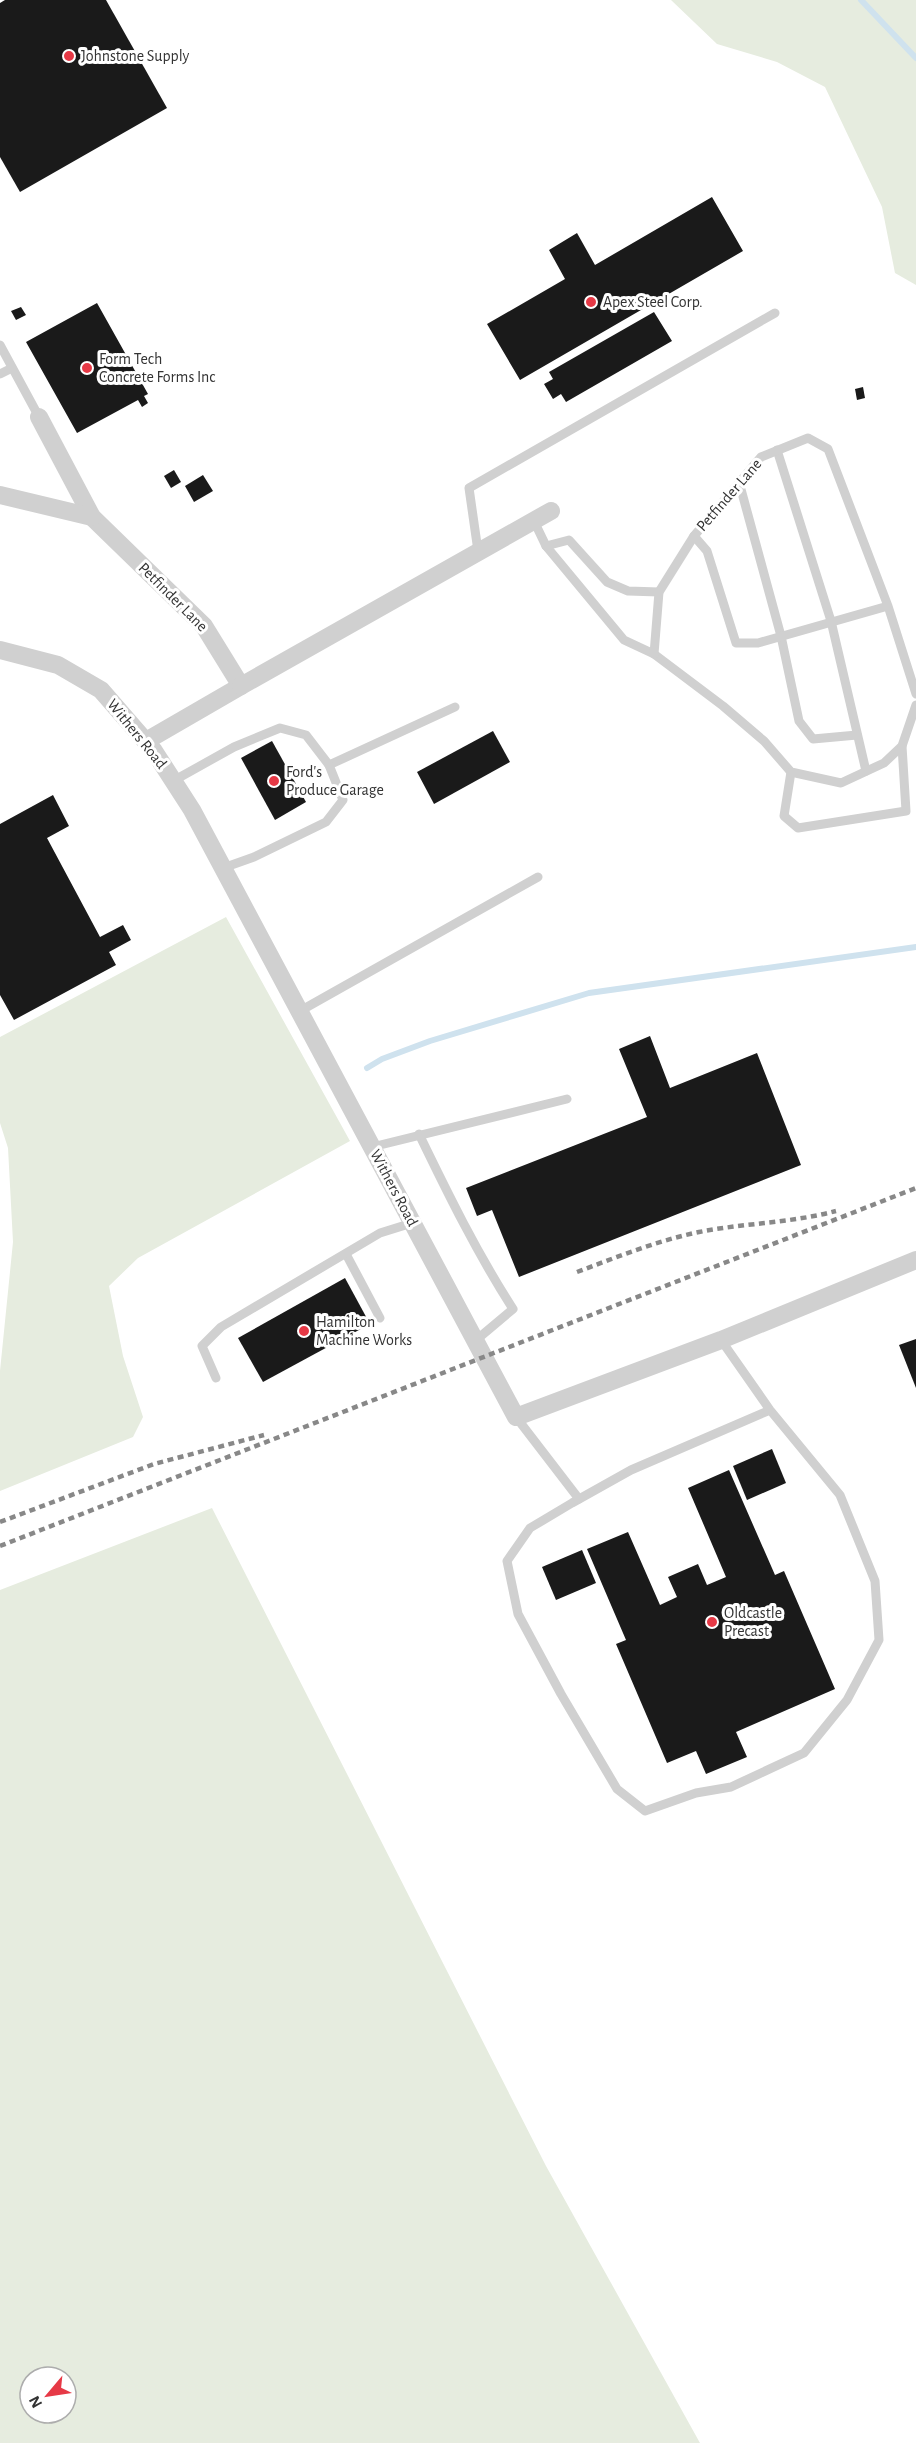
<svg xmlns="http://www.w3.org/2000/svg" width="916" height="2443" font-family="'Alegreya Sans',sans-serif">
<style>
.green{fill:#e6ecdf;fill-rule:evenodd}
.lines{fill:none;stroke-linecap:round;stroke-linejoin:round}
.stream{stroke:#cfe2ee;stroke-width:6}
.building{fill:#1a1a1a}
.lane{stroke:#d0d0d0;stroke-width:9}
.street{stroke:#d0d0d0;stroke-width:18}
.rail{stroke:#888;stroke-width:4.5;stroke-dasharray:6 4.5;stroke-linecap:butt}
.poi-dot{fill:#e63946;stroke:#fff;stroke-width:2}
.labels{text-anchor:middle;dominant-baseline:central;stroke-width:6;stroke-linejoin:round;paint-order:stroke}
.poi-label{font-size:16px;fill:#333;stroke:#fff;text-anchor:start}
.street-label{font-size:16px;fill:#333;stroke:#fff}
</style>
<rect width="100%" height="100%" fill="#fff"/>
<g class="green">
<path d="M671 0H916V285L895 273 882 207 825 87 777 62 717 44Z"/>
<path d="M226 917 350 1141 138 1258 109 1286 123 1356 143 1417 133 1437 0 1491V1371L13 1242 8 1148 0 1123V1037Z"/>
<path d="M212 1508 546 2166 700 2443H0V1590ZM30 2377H66V2413H30Z"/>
</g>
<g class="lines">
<g class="stream">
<path d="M861 0 916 58"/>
<path d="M367 1068 382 1059 430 1041 589 993 916 947"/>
</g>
</g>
<g class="building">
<path d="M5 0H106L167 108 20 192 0 157V3Z"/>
<path d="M712 197 743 251 520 380 487 324 565 279 549 250 577 233 595 265Z"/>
<path d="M97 303 148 394 144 396 148 403 142 407 138 400 77 433 26 342Z"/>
<path d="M21 307 26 315 16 320 11 311Z"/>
<path d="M654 312 672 341 566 402 561 394 553 399 544 384 553 379 549 372Z"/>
<path d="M863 387 865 398 857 400 855 389Z"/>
<path d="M174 470 181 482 171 488 164 476Z"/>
<path d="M203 475 213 491 194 502 185 486Z"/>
<path d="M493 731 510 762 434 804 417 772Z"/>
<path d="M272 741 306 802 275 820 241 758Z"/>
<path d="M53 795 69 826 47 838 100 937 123 925 131 940 109 952 116 965 14 1020 0 995V824Z"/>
<path d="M650 1036 670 1088 757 1053 801 1165 519 1277 492 1210 477 1216 466 1188 647 1117 619 1049Z"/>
<path d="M345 1278 370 1324 263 1382 238 1338Z"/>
<path d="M916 1339V1388L899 1345Z"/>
<path d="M772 1449 786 1483 747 1500 733 1466Z"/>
<path d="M729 1470 775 1575 784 1571 835 1689 736 1732 747 1757 706 1774 696 1751 667 1763 616 1644 626 1640 587 1549 628 1532 660 1605 677 1597 668 1577 698 1564 707 1585 726 1577 688 1488Z"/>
<path d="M582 1550 596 1583 556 1600 542 1567Z"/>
</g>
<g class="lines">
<g class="lane">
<path d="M0 345 39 417"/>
<path d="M0 374 12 368"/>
<path d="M777 450 831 621 866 771"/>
<path d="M739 482 781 636 799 721 813 739 857 735"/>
<path d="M534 521 546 546 624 640 654 654 723 706 764 741 791 772 841 783 884 763 902 746 916 705"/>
<path d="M546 546 569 540 607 582 628 591 659 592"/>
<path d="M478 551 469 488 775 313"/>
<path d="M888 606 758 643H736L707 551 694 536 761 457 808 438 828 449 888 606 916 694"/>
<path d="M654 654 659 592 694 536"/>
<path d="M329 765 455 707"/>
<path d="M791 772 784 816 798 828 906 811 902 746"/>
<path d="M173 781 234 747 280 728 306 735 329 765 343 800 326 822 254 857 223 868"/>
<path d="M300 1011 538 877"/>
<path d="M419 1134C448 1194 477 1253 513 1309L475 1341"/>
<path d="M372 1147 567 1099"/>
<path d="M346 1254 380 1318"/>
<path d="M721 1340 770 1410 840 1495 875 1581 879 1640 847 1700 804 1753 731 1787 696 1793 645 1811 617 1789 561 1694 518 1614 507 1561 530 1528 572 1503 631 1470 770 1410"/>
<path d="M216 1378 202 1346 221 1327 380 1233 412 1223"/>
<path d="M516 1417 579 1499"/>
</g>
<g class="street">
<path d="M39 417 92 517 204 626 241 686 146 741"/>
<path d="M0 495 92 517"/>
<path d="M0 650 58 665 101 690 154 751 192 810 516 1417 721 1340 916 1260"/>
<path d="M241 686 551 511"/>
</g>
<g class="rail">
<path d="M577 1272C617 1257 656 1241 699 1232 745 1223 791 1223 836 1211"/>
<path d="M0 1522 154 1464 264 1435"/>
<path d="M0 1546 916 1188"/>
</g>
</g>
<g class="poi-dot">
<circle cx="69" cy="56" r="6"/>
<circle cx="591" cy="302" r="6"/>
<circle cx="87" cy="368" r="6"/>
<circle cx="274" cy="781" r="6"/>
<circle cx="304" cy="1331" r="6"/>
<circle cx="712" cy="1622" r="6"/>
</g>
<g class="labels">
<g class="poi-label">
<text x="81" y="56">Johnstone Supply</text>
<text x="603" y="302">Apex Steel Corp.</text>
<text x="99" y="359">Form Tech<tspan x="99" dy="18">Concrete Forms Inc</tspan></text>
<text x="286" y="772">Ford's<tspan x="286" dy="18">Produce Garage</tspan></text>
<text x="316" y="1322">Hamilton<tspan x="316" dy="18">Machine Works</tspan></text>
<text x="724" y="1613">Oldcastle<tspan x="724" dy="18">Precast</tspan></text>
</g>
<g class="street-label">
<text transform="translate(729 495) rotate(-49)">Petfinder Lane</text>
<text transform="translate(173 597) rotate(45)">Petfinder Lane</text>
<text transform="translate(137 734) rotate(51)">Withers Road</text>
<text transform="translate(394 1188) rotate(62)">Withers Road</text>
</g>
</g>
<g transform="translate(48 2395) rotate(241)"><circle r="28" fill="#ffffff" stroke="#adadad" stroke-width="1.5"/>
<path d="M0-4.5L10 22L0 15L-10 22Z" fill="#e63946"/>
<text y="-9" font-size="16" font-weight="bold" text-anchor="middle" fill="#333333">N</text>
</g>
</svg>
